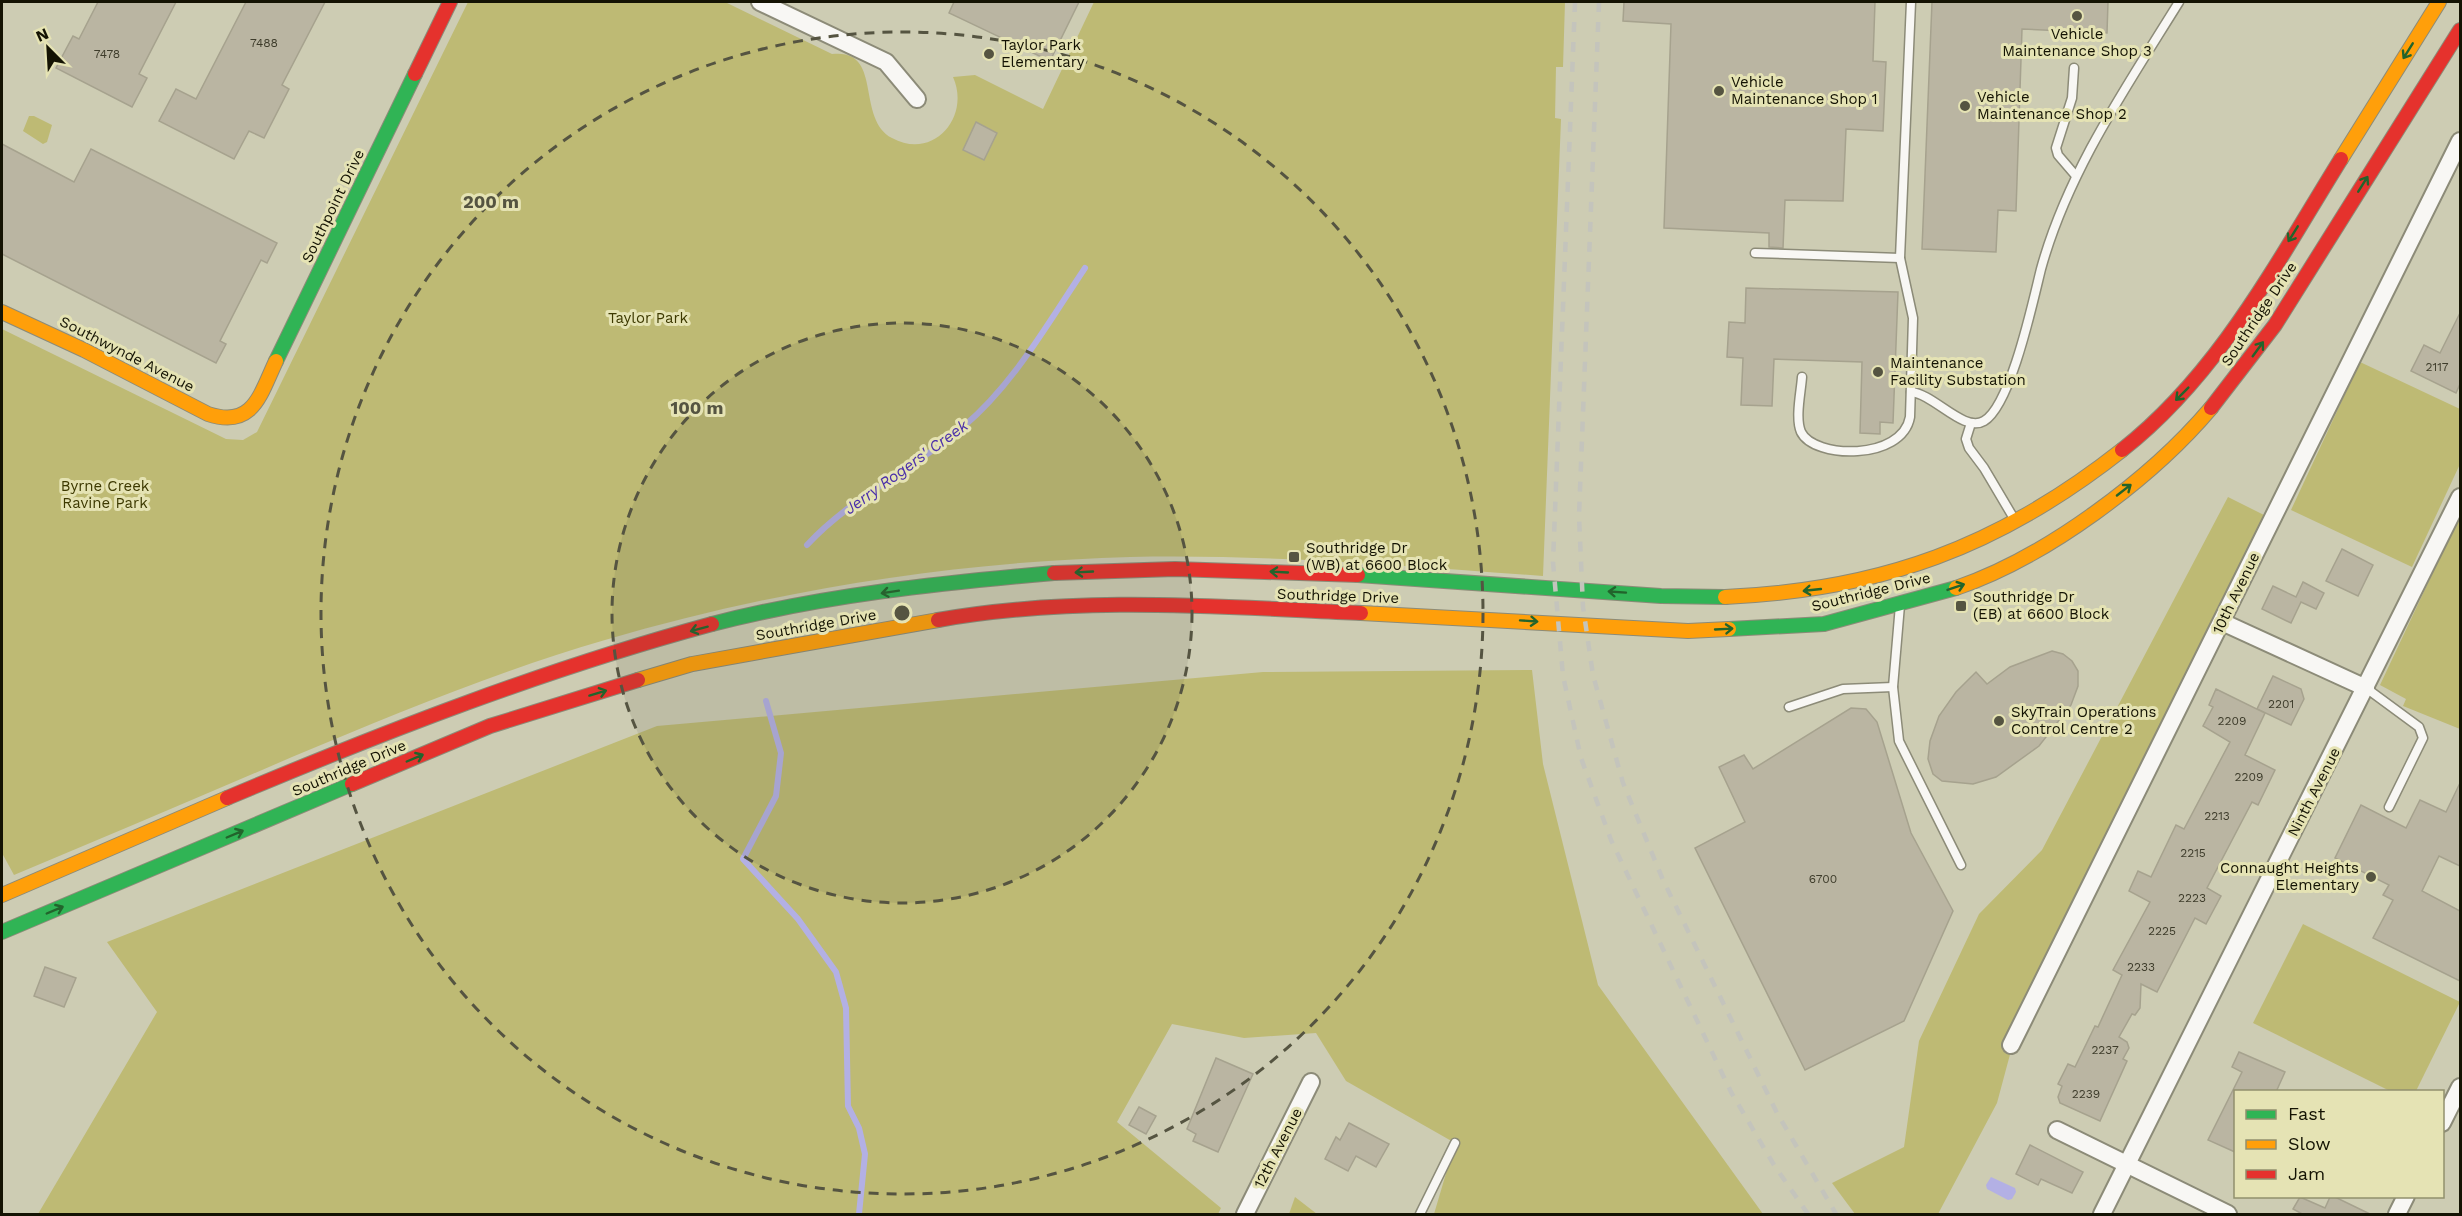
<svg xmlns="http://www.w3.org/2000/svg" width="2462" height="1216" font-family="'Work Sans',sans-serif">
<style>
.green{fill:#beba74}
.water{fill:#b3b0e4}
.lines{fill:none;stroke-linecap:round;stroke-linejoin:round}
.stream{stroke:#b3b0e4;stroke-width:6}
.building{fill:#bab5a2;stroke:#a6a28e;stroke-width:1.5}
.lane-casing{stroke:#8c8b78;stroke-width:11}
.street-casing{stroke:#8c8b78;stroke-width:20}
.fast-casing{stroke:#8c8b78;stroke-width:16}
.slow-casing{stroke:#8c8b78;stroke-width:16}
.jam-casing{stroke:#8c8b78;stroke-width:16}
.lane{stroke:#f8f7f4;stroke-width:8}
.street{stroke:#f8f7f4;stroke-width:16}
.fast{stroke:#30b455;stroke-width:14}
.slow{stroke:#ff9f0a;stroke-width:14}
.jam{stroke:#e5322d;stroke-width:14}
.rail{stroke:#c4c4bc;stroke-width:4.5;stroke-dasharray:10 10;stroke-linecap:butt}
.oneway{stroke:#22642c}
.ring{fill:none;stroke:#555441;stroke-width:3;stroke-dasharray:10 8}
.poi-dot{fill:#555441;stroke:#e5e3b4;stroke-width:2}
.labels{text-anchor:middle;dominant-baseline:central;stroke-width:6;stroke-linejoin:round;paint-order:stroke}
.number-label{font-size:12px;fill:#3e3c2b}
.poi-label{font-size:15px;fill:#141303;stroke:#e5e3b4;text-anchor:start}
.street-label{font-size:15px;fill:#141303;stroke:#e5e3b4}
.park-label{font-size:15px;fill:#3d3900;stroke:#e5e3b4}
.water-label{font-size:16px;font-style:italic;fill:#4b30aa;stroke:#e5e3b4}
.centre{fill:#555441;stroke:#e5e3b4;stroke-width:3}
.ring-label{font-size:18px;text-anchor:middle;font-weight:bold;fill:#555441;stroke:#e5e3b4;stroke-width:6;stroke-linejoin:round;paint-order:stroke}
</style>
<rect width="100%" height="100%" fill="#cdccb3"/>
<g class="green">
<path d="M468 2H725L832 54C884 48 855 118 892 138 933 161 971 117 953 77L975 75 1043 109 1094 2H1565L1563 67H1556L1555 118 1561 119 1543 576C1405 566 1268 554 1130 557 952 562 775 590 605 640 498 671 395 714 292 757 200 797 107 836 14 875L2 853V329L226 439 243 440 257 432Z"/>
<path d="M29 116H34L52 125 47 142 43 144 23 131Z"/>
<path d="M2360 362 2460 409V464L2412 567 2291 510Z"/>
<path d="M2228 497 2272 519 2023 1006 1997 1103 1938 1214H1855L1832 1183 1904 1147 1919 1041 1979 914 2042 850Z"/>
<path d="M2460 515V729L2403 706 2406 699 2380 685Z"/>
<path d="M1532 670 1543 764 1598 985 1763 1214H1434L1455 1143 1346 1081 1316 1033 1244 1038 1172 1024 1117 1122 1221 1208 1218 1214H38L157 1012 107 942 657 726 1263 672Z"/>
<path d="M2303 924 2460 1002 2416 1091H2390L2253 1023Z"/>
<path d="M1295 1197 1317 1214H1289Z"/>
</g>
<path class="water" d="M1991 1177 2015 1188 2016 1192 2012 1199 2008 1200 1987 1189 1986 1185Z"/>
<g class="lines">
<g class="stream">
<path d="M807 545C851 497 914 469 963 427 1014 384 1048 323 1085 268"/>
<path d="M766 701 781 753 776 796 743 859 798 919 836 972 846 1008 848 1106 859 1128 865 1154 859 1214"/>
</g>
</g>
<g class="building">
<path d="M98 2H176L139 74 147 78 132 107 56 68 73 36 79 39Z"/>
<path d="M246 2H325L282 85 289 89 264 138 249 131 234 159 159 121 176 89 196 99Z"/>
<path d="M954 2H1079L1050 61 949 13Z"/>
<path d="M1624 2H1875L1873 61 1886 62 1883 131 1846 129 1843 201 1785 200 1783 248 1769 247V233L1664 228 1671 24 1623 21Z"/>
<path d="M1932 2H2108L2107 33 2022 29 2016 211 1998 210 1996 252 1922 249Z"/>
<path d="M976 122 997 133 984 160 963 150Z"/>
<path d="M2 144 74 182 91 149 277 243 267 263 261 260 220 341 226 344 216 363 2 254Z"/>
<path d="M1746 288 1898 292 1893 423 1880 422V434L1860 433 1862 362 1774 359 1772 406 1741 405 1743 358 1727 357 1729 322 1745 323Z"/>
<path d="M2460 313V384L2456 393 2411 371 2424 345 2440 353Z"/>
<path d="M2342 549 2373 565 2358 596 2326 581Z"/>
<path d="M2303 582 2324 593 2316 609 2301 602 2291 623 2262 609 2273 586 2296 597Z"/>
<path d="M2052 651 2063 654 2072 661 2078 671V686L2071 705 2039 746 1996 777 1973 784 1942 781 1933 774 1928 759 1930 741 1939 716 1956 692 1976 672 1987 684 2010 667Z"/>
<path d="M2273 676 2301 689 2304 699 2291 725 2257 709Z"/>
<path d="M2216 689 2265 713 2245 755 2275 770 2258 805 2252 802 2207 888 2221 896 2206 924 2195 918 2157 992 2141 984 2140 1008 2135 1015 2132 1014 2119 1037 2127 1042 2129 1048 2123 1059 2127 1061 2100 1121 2060 1103 2058 1097 2062 1086 2058 1084 2068 1064 2075 1067 2095 1026 2098 1027 2122 975 2113 970 2150 902 2129 891 2138 871 2151 877 2176 825 2184 829 2230 742 2203 726 2213 707 2209 705Z"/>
<path d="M1851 708 1866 709 1877 722 1911 833 1953 911 1904 1021 1805 1070 1695 848 1745 822 1719 767 1744 755 1753 769Z"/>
<path d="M2460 783V866L2439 856 2422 891 2460 911V981L2373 938 2393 900 2383 895 2389 885 2335 858 2361 805 2406 828 2420 800 2446 812Z"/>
<path d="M45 967 76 978 64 1007 34 996Z"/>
<path d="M2239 1052 2285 1072 2276 1092H2235V1152L2208 1140 2242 1072 2232 1067Z"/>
<path d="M1216 1058 1253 1074 1218 1152 1193 1141 1196 1134 1187 1129Z"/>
<path d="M1139 1107 1156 1116 1146 1134 1129 1125Z"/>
<path d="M1349 1123 1389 1144 1376 1167 1356 1156 1348 1171 1325 1159 1336 1137 1340 1140Z"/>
<path d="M2030 1145 2083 1172 2072 1193 2041 1179 2038 1185 2016 1174Z"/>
<path d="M2300 1197 2325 1208 2330 1197H2335L2372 1215H2304L2293 1209Z"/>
</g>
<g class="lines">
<g class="lane-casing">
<g id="lane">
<path d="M2074 68 2072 98 2056 148 2058 155 2076 176"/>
<path d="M1755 253 1900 258"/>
<path d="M1802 377C1801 392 1795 418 1801 432 1814 459 1902 461 1910 417L1913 318 1900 258 1911 2"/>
<path d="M1911 392C1934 394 1964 433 1984 421 2011 405 2033 301 2041 269 2068 171 2127 86 2179 2"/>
<path d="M1971 423 1966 439 1969 448 1984 468 2016 522"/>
<path d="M1900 605 1893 687 1899 741 1961 865"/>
<path d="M2366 688 2419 727 2423 738 2389 807"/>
<path d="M1789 707 1843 689 1893 687"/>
<path d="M1420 1214 1455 1143"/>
</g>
</g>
<g class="street-casing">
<g id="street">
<path d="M760 2 886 62 917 99"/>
<path d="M2222 622 2366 688"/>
<path d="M2011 1045 2460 141"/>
<path d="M2442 1123 2460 1087"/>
<path d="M2057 1130 2228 1214"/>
<path d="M1245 1214 1311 1082"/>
<path d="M2102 1214 2460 497"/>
<path d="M2397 1214 2406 1196"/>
</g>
</g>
<g class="fast-casing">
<g id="fast">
<path d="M276 361 415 74"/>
<path d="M1358 575 1661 596 1725 597"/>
<path d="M712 624C824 595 940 583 1054 573"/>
<path d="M1729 629 1824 624 1956 588"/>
<path d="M2 932 352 784"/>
</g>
</g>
<g class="slow-casing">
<g id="slow">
<path d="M2341 159 2439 2"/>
<path d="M2 312 84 350 208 414C253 429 260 395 276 361"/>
<path d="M1956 588C2045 558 2151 479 2211 408"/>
<path d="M1725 597C1881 590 1999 547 2122 450"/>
<path d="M1361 613 1688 631 1729 629"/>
<path d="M638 680 692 664 938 620"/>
<path d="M2 895 227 798"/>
</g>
</g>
<g class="jam-casing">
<g id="jam">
<path d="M415 74 450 2"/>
<path d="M2211 408 2275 325 2460 30"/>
<path d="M2122 450C2219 374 2277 262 2341 159"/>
<path d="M1054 573 1175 569 1358 575"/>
<path d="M938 620C1078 595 1220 607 1361 613"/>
<path d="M352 784 490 726 638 680"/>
<path d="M227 798C386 731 546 669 712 624"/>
</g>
</g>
<use href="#lane" class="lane"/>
<use href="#street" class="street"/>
<use href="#fast" class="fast"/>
<use href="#slow" class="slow"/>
<use href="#jam" class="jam"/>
<g class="rail">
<path d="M1575 2 1553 562 1563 676 1581 758 1611 840 1731 1092 1774 1165 1808 1214"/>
<path d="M1599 2 1579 516 1583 607 1593 675 1623 783 1663 880 1777 1113 1836 1214"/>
</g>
</g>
<defs><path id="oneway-shaft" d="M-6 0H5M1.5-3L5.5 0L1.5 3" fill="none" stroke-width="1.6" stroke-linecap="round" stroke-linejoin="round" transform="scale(1.5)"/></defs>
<g class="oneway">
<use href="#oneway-shaft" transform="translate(2408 51) rotate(122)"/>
<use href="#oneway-shaft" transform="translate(2363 184) rotate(-58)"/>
<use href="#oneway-shaft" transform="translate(2293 234) rotate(122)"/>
<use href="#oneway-shaft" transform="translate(2258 349) rotate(-54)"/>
<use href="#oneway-shaft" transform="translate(2182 394) rotate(135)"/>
<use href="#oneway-shaft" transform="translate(2124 490) rotate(-38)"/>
<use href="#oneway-shaft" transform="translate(1084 572) rotate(177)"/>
<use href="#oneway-shaft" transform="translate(1279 572) rotate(-177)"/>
<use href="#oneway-shaft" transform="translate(1956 587) rotate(-19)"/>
<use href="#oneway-shaft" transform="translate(1812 590) rotate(174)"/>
<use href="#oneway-shaft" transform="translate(890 592) rotate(171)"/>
<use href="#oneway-shaft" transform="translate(1617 592) rotate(-176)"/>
<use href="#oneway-shaft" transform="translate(1529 621) rotate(4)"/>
<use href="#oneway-shaft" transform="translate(699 629) rotate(165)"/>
<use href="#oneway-shaft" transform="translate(1724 629) rotate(-3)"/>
<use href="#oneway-shaft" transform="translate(598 693) rotate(-17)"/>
<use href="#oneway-shaft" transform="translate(415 758) rotate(-23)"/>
<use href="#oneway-shaft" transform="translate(235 834) rotate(-23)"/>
<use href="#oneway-shaft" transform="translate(55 910) rotate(-23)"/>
</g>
<circle cx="902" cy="613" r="290" fill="#555441" fill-opacity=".12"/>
<g class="ring">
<circle cx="902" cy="613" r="290"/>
<circle cx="902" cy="613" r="581"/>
</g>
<g class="poi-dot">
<circle cx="2077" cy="16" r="6"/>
<circle cx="989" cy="54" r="6"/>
<circle cx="1719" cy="91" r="6"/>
<circle cx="1965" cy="106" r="6"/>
<circle cx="1878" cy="372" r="6"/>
<rect x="1288" y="551" width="12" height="12" rx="3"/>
<rect x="1955" y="600" width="12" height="12" rx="3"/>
<circle cx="1999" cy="721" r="6"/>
<circle cx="2371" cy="877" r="6"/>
</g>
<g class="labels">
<g class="number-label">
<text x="264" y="43">7488</text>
<text x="107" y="54">7478</text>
<text x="2437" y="367">2117</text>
<text x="2281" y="704">2201</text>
<text x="2232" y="721">2209</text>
<text x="2249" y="777">2209</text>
<text x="2217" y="816">2213</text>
<text x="2193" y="853">2215</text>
<text x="1823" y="879">6700</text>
<text x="2192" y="898">2223</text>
<text x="2162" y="931">2225</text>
<text x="2141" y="967">2233</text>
<text x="2105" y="1050">2237</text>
<text x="2086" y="1094">2239</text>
</g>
<g class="poi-label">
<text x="2077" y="34" text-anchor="middle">Vehicle<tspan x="2077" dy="17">Maintenance Shop 3</tspan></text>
<text x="1001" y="45">Taylor Park<tspan x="1001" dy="17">Elementary</tspan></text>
<text x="1731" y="82">Vehicle<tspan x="1731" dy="17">Maintenance Shop 1</tspan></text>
<text x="1977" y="97">Vehicle<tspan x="1977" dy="17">Maintenance Shop 2</tspan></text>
<text x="1890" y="363">Maintenance<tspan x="1890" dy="17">Facility Substation</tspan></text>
<text x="1306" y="548">Southridge Dr<tspan x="1306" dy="17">(WB) at 6600 Block</tspan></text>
<text x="1973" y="597">Southridge Dr<tspan x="1973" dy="17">(EB) at 6600 Block</tspan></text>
<text x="2011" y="712">SkyTrain Operations<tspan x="2011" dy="17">Control Centre 2</tspan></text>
<text x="2359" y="868" text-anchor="end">Connaught Heights<tspan x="2359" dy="17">Elementary</tspan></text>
</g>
<g class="street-label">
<text transform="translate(333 206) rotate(-64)">Southpoint Drive</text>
<text transform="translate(2259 314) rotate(-56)">Southridge Drive</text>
<text transform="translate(127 354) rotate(27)">Southwynde Avenue</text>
<text transform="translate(1871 592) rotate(-14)">Southridge Drive</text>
<text transform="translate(2236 593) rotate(-64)">10th Avenue</text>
<text transform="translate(1338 596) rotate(2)">Southridge Drive</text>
<text transform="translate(816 625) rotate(-10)">Southridge Drive</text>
<text transform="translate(349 768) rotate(-23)">Southridge Drive</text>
<text transform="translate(2314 792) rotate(-63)">Ninth Avenue</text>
<text transform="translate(1278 1148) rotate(-63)">12th Avenue</text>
</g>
<g class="park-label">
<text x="648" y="318">Taylor Park</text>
<text x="105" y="486">Byrne Creek<tspan x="105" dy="17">Ravine Park</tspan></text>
</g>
<g class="water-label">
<text transform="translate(906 467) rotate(-36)">Jerry Rogers' Creek</text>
</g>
</g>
<circle cx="902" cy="613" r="9" class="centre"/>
<g class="ring-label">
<text x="491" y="208">200 m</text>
<text x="697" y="414">100 m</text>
</g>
<rect width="2462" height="1216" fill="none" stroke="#141303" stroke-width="6"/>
<rect x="2234" y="1090" width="210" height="108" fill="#e5e3b4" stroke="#91906d" stroke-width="1.5"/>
<rect x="2246" y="1110" width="30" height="9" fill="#30b455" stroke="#91906d" stroke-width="1.5"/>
<text x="2288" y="1120" font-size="18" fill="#141303">Fast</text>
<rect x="2246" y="1140" width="30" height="9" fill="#ff9f0a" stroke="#91906d" stroke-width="1.5"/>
<text x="2288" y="1150" font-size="18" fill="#141303">Slow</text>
<rect x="2246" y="1170" width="30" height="9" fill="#e5322d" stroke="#91906d" stroke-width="1.5"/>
<text x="2288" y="1180" font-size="18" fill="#141303">Jam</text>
<g transform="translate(48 48) rotate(336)" stroke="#e5e3b4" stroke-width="4.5" paint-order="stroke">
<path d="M0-4.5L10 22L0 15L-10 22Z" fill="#141303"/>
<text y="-9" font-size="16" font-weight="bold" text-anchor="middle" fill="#141303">N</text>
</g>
</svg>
